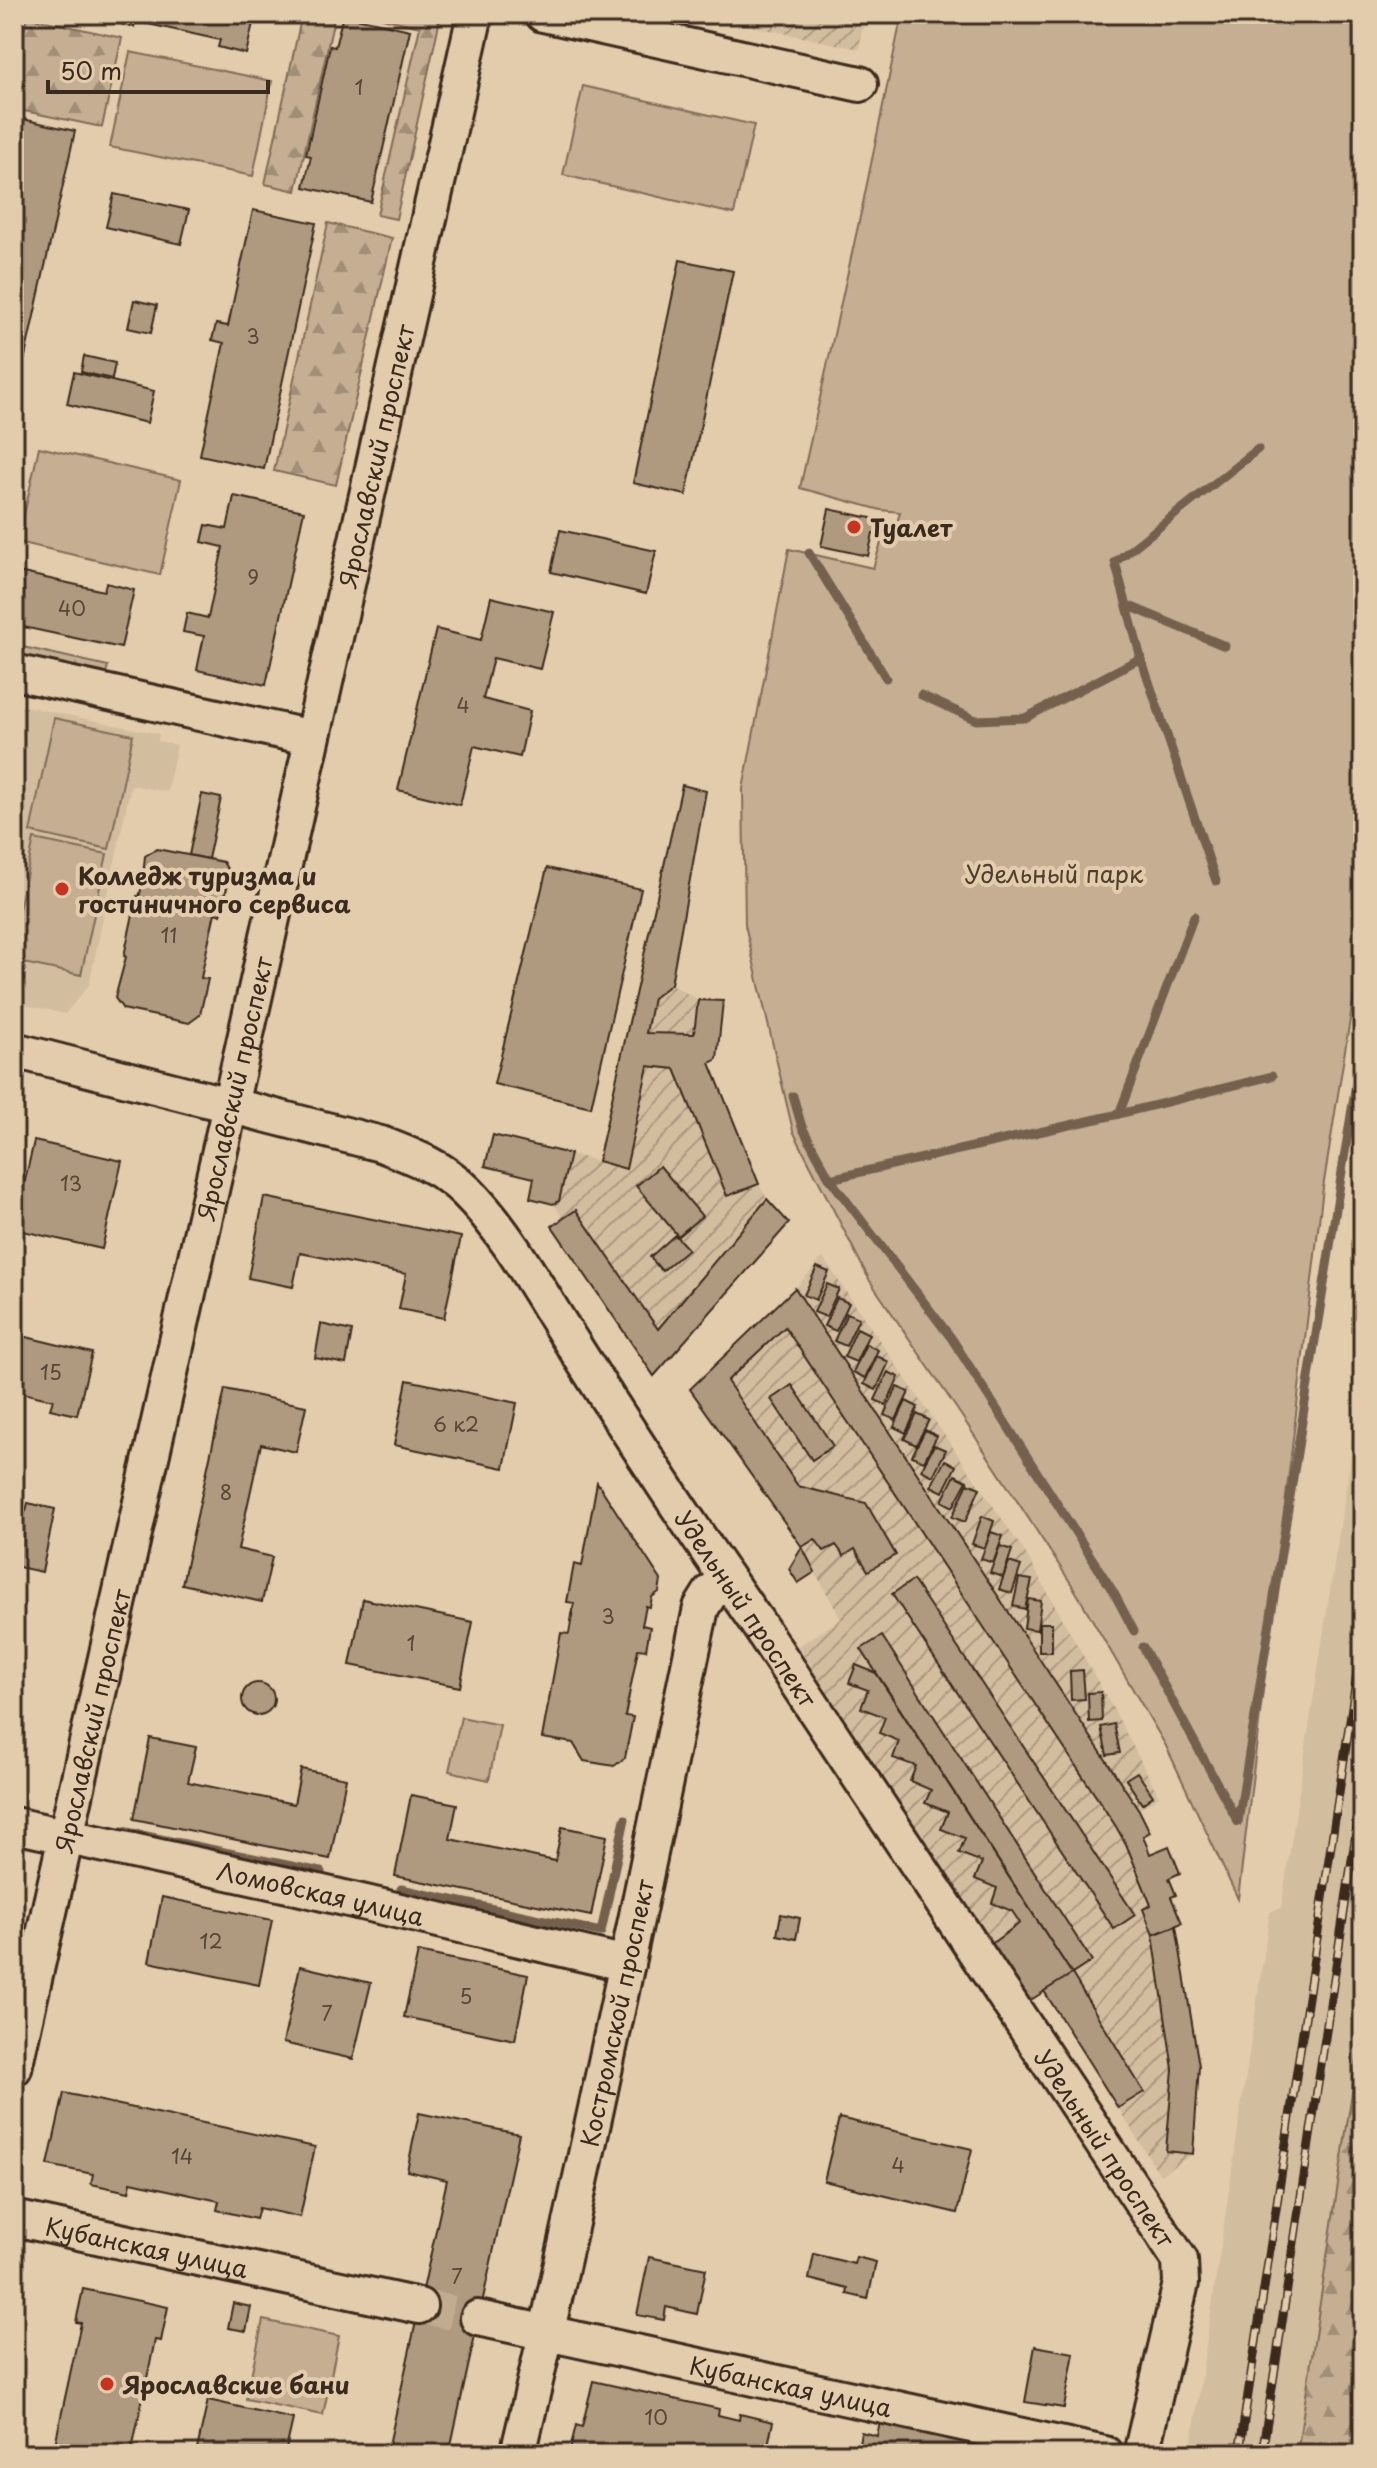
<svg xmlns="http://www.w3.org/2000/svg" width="1377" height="2468" font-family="'Playpen Sans',sans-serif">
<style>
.built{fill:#d3bd9f}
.industrial{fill:url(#industrial-furrows)}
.forest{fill:url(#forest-firs);stroke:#806c58;stroke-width:2}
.park{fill:#c5ae92;stroke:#806c58;stroke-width:2}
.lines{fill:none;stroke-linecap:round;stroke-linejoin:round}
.stream{stroke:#74614e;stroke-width:9}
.building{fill:#af9a80;stroke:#3b2a1e;stroke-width:2}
.minor-tunnel{stroke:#c1ac90;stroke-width:34;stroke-dasharray:34 17;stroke-linecap:butt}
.minor-casing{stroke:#3b2a1e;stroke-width:40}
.minor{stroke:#e3ccac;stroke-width:34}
.rail-casing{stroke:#3b2a1e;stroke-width:9}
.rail{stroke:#e3ccac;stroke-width:6;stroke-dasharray:18;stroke-linecap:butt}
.poi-dot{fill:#c8321e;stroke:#e3ccac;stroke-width:3}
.labels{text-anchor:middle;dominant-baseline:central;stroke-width:8;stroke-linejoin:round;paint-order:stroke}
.number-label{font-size:20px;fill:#584636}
.street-label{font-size:24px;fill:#3b2a1e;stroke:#e3ccac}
.poi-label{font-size:24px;font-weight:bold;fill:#3b2a1e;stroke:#e3ccac;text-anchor:start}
.park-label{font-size:24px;fill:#503e2f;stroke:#e3ccac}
</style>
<defs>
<pattern id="industrial-furrows" width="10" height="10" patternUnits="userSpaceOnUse" patternTransform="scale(2)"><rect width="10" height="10" fill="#d3bd9f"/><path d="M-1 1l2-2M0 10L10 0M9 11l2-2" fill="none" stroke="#ac9a81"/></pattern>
<pattern id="forest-firs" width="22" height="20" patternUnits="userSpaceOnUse" patternTransform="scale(2)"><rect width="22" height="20" fill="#c5ae92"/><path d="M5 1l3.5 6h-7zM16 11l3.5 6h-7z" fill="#a18e77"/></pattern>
</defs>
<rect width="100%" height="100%" fill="#e3ccac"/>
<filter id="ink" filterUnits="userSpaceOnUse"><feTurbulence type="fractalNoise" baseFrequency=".0125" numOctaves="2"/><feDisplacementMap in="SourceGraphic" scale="16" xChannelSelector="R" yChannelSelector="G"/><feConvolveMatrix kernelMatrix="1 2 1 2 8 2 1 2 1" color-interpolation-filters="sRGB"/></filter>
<g filter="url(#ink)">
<g class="built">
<path d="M14 704 159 734 158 741 177 745 167 792 131 785 89 985 65 1014 14 1002Z"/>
<path d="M1363 1378V2020L1297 2454H1190L1270 1912 1281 1908Z"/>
</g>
<g class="industrial">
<path d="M714 14H865L859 49 713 18Z"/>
<path d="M682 785 706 791 671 984 698 1000 723 1001 717 1059 710 1064 759 1184 767 1199 789 1223 654 1376 552 1226 563 1219 554 1204 530 1198 534 1178 485 1166 493 1135 598 1161Z"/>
<path d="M823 1258 1026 1554 1115 1712 1159 1796 1139 1810 1150 1832 1143 1837 1150 1854 1169 1846 1180 1873 1169 1878 1171 1897 1182 1923 1176 1926 1199 2066 1193 2154 1160 2175 1045 1992 988 1946 798 1646 841 1619 815 1572 798 1583 789 1569 802 1547 690 1389 795 1288Z"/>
</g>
<g class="forest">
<path d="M302 14H335L296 191 265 184Z"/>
<path d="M366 14H435L440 19 396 219 377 215 420 27Z"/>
<path d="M27 17 122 38 102 127 14 109V78Z"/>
<path d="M328 223 392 238 336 485 274 471Z"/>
<path d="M14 645 108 666 105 677 14 656Z"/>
<path d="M1363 2020V2454H1297Z"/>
</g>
<g class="park">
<path d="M902 14H1363V938L1323 1188 1238 1899 1166 1746 1072 1585 961 1415 870 1281 793 1131 745 925 743 789 789 549 873 568 881 543 892 541 900 512 881 510 800 488 862 208Z"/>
<path d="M130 52 272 81 253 176 110 147Z"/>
<path d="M583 86 754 125 734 214 563 175Z"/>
<path d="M39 447 181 480 160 575 18 542Z"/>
<path d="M54 718 133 735 109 849 30 832Z"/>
<path d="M34 839 107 854 81 975 14 961V933Z"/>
<path d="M461 1717 500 1725 489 1780 449 1771Z"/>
<path d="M263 2320 339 2336 323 2415 246 2399Z"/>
</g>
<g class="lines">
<g class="stream">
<path d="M809 553 886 678"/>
<path d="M1127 605 1225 646"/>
<path d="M921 695 976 720 1025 718 1141 658"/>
<path d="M1216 881 1141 658 1115 562 1258 449"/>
<path d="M793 1096 802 1127 830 1179 952 1339 1114 1593 1134 1631"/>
<path d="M1119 1114 1194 916"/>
<path d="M830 1179 1119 1114 1272 1076"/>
<path d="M1143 1647 1238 1822 1363 1040"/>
<path d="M122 1831 321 1872"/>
<path d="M401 1889 601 1932 625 1819"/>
</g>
</g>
<g class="building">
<path d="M76 14H255L246 54 218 47 220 40 135 21 134 27Z"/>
<path d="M343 15 410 30 371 202 304 187 311 156 306 155 330 46 335 47Z"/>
<path d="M14 117 75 131 14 406Z"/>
<path d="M114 194 189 210 181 244 106 227Z"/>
<path d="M253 210 316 223 264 469 200 455 224 343 212 340 216 324 228 326Z"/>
<path d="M680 260 733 271 686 495 633 483Z"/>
<path d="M134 300 157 305 151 333 128 328Z"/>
<path d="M84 356 115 363 112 379 81 372Z"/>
<path d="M74 372 154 391 147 423 67 404Z"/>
<path d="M234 496 304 511 266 685 197 670 204 636 183 632 187 613 208 618 223 547 202 542 206 525 227 529Z"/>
<path d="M829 509 885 521 882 535 873 533 868 556 821 546Z"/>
<path d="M560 530 656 551 646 594 551 572Z"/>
<path d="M14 571 104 591 106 583 134 590 121 648 14 625Z"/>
<path d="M491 597 554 612 540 669 493 658 483 699 530 711 520 757 474 746 460 805 398 790 436 629 481 640Z"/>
<path d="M682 785 706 791 671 984 653 998 646 1033 694 1034 698 1000 723 1001 717 1059 710 1063 759 1184 727 1196 675 1069 648 1066 626 1169 598 1161Z"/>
<path d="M202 794 221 798 208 859 189 855Z"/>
<path d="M157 849 223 862 230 874 221 915 215 913 209 939 201 978 208 979 200 1015 189 1023 123 1009 115 998 126 957 124 956 137 896 139 897 142 886 145 856Z"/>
<path d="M547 868 641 889 591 1107 494 1084Z"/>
<path d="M493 1135 570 1154 559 1201 553 1204 530 1198 534 1178 485 1166Z"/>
<path d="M34 1141 122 1161 102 1249 14 1229Z"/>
<path d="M660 1166 702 1216 678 1236 636 1186Z"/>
<path d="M264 1197 461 1237 444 1318 399 1309 406 1274 300 1253 293 1287 248 1278Z"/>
<path d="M767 1199 789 1223 654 1376 552 1226 576 1210 658 1329Z"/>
<path d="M675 1235 688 1249 662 1271 650 1257Z"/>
<path d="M817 1267 829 1272 816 1300 804 1295Z"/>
<path d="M827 1284 839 1289 826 1317 814 1312Z"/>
<path d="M795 1288 1139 1810 1150 1832 1143 1836 1150 1854 1169 1846 1180 1873 1169 1878 1176 1895 1171 1897 1182 1923 1153 1935 1143 1909 1151 1905 1126 1844 1115 1825 785 1327 727 1381 798 1486 866 1503 896 1555 868 1571 855 1549 844 1556 836 1545 824 1551 815 1539 802 1547 690 1389Z"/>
<path d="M837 1298 849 1303 836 1331 824 1326Z"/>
<path d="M847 1313 859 1318 846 1346 834 1341Z"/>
<path d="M321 1324 352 1331 346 1364 315 1358Z"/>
<path d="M857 1328 869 1334 856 1362 844 1357Z"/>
<path d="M14 1334 92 1353 77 1415 50 1409 53 1400 14 1391Z"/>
<path d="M866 1344 878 1350 865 1378 853 1372Z"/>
<path d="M877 1356 889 1362 876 1390 864 1384Z"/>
<path d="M888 1372 899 1377 886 1405 875 1400Z"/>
<path d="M407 1380 517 1403 504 1468 394 1445Z"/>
<path d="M792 1385 833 1446 812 1460 771 1399Z"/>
<path d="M897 1387 909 1392 896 1420 884 1415Z"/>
<path d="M225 1389 306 1406 296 1452 261 1444 238 1549 272 1557 262 1602 182 1584Z"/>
<path d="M906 1401 918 1407 906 1433 894 1427Z"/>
<path d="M917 1414 929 1420 916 1445 904 1439Z"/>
<path d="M925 1430 937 1436 924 1461 912 1456Z"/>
<path d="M934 1445 946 1450 933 1476 921 1470Z"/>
<path d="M945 1460 956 1466 943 1492 931 1486Z"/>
<path d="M955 1475 967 1481 953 1507 942 1501Z"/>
<path d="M597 1482 661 1580 659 1592 652 1597 650 1607 646 1606 642 1625 650 1627 646 1650 638 1649 625 1716 633 1717 625 1758 614 1766 584 1761 573 1743 542 1738 561 1633 569 1634 574 1603 567 1602 574 1564 582 1566Z"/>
<path d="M968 1483 980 1488 965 1522 952 1517Z"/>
<path d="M28 1503 55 1509 42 1572 14 1566V1509L26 1511Z"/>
<path d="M982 1516 994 1521 985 1548 972 1544Z"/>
<path d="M991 1532 1003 1536 993 1563 981 1559Z"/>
<path d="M1000 1546 1012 1550 1003 1577 990 1573Z"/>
<path d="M802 1547 815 1572 798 1583 789 1569Z"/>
<path d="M1009 1562 1021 1566 1012 1593 999 1589Z"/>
<path d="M1019 1578 1032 1580 1025 1609 1013 1606Z"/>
<path d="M913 1580 1135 1915 1114 1929 892 1594Z"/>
<path d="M363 1599 473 1622 460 1687 350 1665Z"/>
<path d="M1028 1599 1041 1601 1037 1630 1024 1628Z"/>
<rect x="1039" y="1623" width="13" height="29"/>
<path d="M882 1636 1092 1961 1072 1974 861 1649Z"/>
<path d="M856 1665 876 1673 1072 1974 1026 2003 988 1946 1020 1923 1012 1911 992 1903 997 1888 975 1879 982 1862 959 1853 965 1838 941 1829 948 1812 925 1803 931 1790 910 1781 916 1766 893 1758 899 1741 879 1733 885 1717 861 1708 868 1690 849 1683Z"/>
<path d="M1083 1670 1085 1699 1071 1700 1070 1671Z"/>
<circle cx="258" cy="1699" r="16"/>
<path d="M1101 1692 1102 1721 1089 1722 1088 1693Z"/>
<path d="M1114 1724 1120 1753 1107 1755 1101 1727Z"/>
<path d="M150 1738 196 1747 188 1782 294 1804 301 1769 346 1778 330 1859 134 1819Z"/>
<path d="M1137 1772 1153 1796 1142 1804 1126 1779Z"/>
<path d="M411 1795 457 1804 450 1839 555 1861 562 1827 607 1836 591 1916 395 1876Z"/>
<path d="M162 1897 272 1920 259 1985 149 1962Z"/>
<path d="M781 1914 800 1918 796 1939 777 1935Z"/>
<path d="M1176 1926 1199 2066 1193 2154 1166 2151 1173 2069 1153 1935Z"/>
<path d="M418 1952 528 1975 515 2040 404 2017Z"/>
<path d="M300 1966 371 1983 353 2059 283 2043Z"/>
<path d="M1072 1974 1144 2092 1118 2108 1044 1991Z"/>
<path d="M64 2093 315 2147 300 2217 259 2208 256 2219 217 2210 219 2201 131 2182 129 2192 91 2184 93 2174 48 2165Z"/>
<path d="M419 2113 519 2134 449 2454H387L447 2180 407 2171Z"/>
<path d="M839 2118 972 2149 957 2213 824 2181Z"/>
<path d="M814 2254 854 2264 856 2257 876 2262 868 2299 847 2294 848 2289 809 2279Z"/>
<path d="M649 2257 706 2269 697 2314 666 2307 664 2320 637 2315Z"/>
<path d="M83 2289 168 2307 161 2341 155 2340 131 2454H53L81 2323 76 2322Z"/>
<path d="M233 2303 251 2307 246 2331 228 2328Z"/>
<path d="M1035 2346 1074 2353 1064 2408 1025 2402Z"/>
<path d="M593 2381 719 2409 718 2415 739 2420 740 2414 773 2422 766 2454H569L576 2425 582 2427Z"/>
<path d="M208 2400 293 2419 285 2454H196Z"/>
<path d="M880 2422 1035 2454H857L861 2432 877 2436Z"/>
</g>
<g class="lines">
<path class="minor-tunnel" d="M419 2306 478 2318"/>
<g class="minor-casing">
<g id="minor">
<path d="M543 14 860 84"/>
<path d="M14 672 312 738"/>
<path id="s1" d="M14 1050 381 1144C412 1156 442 1167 466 1191 507 1231 542 1297 574 1346 633 1439 693 1531 756 1621L1180 2260 1181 2283 1141 2454"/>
<path id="s2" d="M14 1825 297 1887 627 1964"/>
<path id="s3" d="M14 2068 475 14"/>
<path id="s4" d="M14 2218 419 2306"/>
<path id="s5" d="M478 2318 1105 2454"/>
<path id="s6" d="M518 2454C585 2173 642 1891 701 1608L711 1592 727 1580"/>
</g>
</g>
<use href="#minor" class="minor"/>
<g class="rail-casing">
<g id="rail">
<path d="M1239 2454 1363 1634"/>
<path d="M1262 2454 1363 1787"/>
</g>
</g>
<use href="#rail" class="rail"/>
</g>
</g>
<g class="poi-dot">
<circle cx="854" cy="527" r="8"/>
<circle cx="62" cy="889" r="8"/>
<circle cx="107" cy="2384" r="8"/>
</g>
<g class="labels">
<g class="number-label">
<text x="359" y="87">1</text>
<text x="253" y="336">3</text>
<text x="253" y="577">9</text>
<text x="72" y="608">40</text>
<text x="463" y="705">4</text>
<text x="169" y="935">11</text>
<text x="71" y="1183">13</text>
<text x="51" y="1372">15</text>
<text x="456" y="1424">6 к2</text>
<text x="226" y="1492">8</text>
<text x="608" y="1616">3</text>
<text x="411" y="1643">1</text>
<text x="211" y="1941">12</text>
<text x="466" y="1996">5</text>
<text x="327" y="2013">7</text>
<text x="182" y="2156">14</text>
<text x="898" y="2165">4</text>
<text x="457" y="2276">7</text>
<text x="656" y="2417">10</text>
</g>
<g class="street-label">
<text stroke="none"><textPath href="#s3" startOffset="1652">Ярославский проспект</textPath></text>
<text stroke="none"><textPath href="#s3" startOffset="1004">Ярославский проспект</textPath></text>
<text stroke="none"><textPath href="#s1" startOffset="980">Удельный проспект</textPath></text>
<text stroke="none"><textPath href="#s3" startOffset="356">Ярославский проспект</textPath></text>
<text stroke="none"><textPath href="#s2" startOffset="314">Ломовская улица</textPath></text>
<text stroke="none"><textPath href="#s6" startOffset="452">Костромской проспект</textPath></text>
<text stroke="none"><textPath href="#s1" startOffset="1628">Удельный проспект</textPath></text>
<text stroke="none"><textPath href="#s4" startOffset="136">Кубанская улица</textPath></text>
<text stroke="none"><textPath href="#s5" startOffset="320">Кубанская улица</textPath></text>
</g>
<g class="poi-label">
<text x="870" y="527">Туалет</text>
<text x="78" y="875">Колледж туризма и<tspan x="78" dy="28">гостиничного сервиса</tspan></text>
<text x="123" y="2384">Ярославские бани</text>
</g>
<g class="park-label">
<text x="1054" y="873">Удельный парк</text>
</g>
</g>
<rect width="1377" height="2468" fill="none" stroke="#e3ccac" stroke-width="48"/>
<rect x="24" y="24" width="1329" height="2420" fill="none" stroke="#3b2a1e" stroke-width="3" filter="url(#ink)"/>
<path d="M48 80v12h220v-12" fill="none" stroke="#3b2a1e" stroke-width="4"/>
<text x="60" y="80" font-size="24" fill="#3b2a1e" stroke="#e3ccac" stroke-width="6" paint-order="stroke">50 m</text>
</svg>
